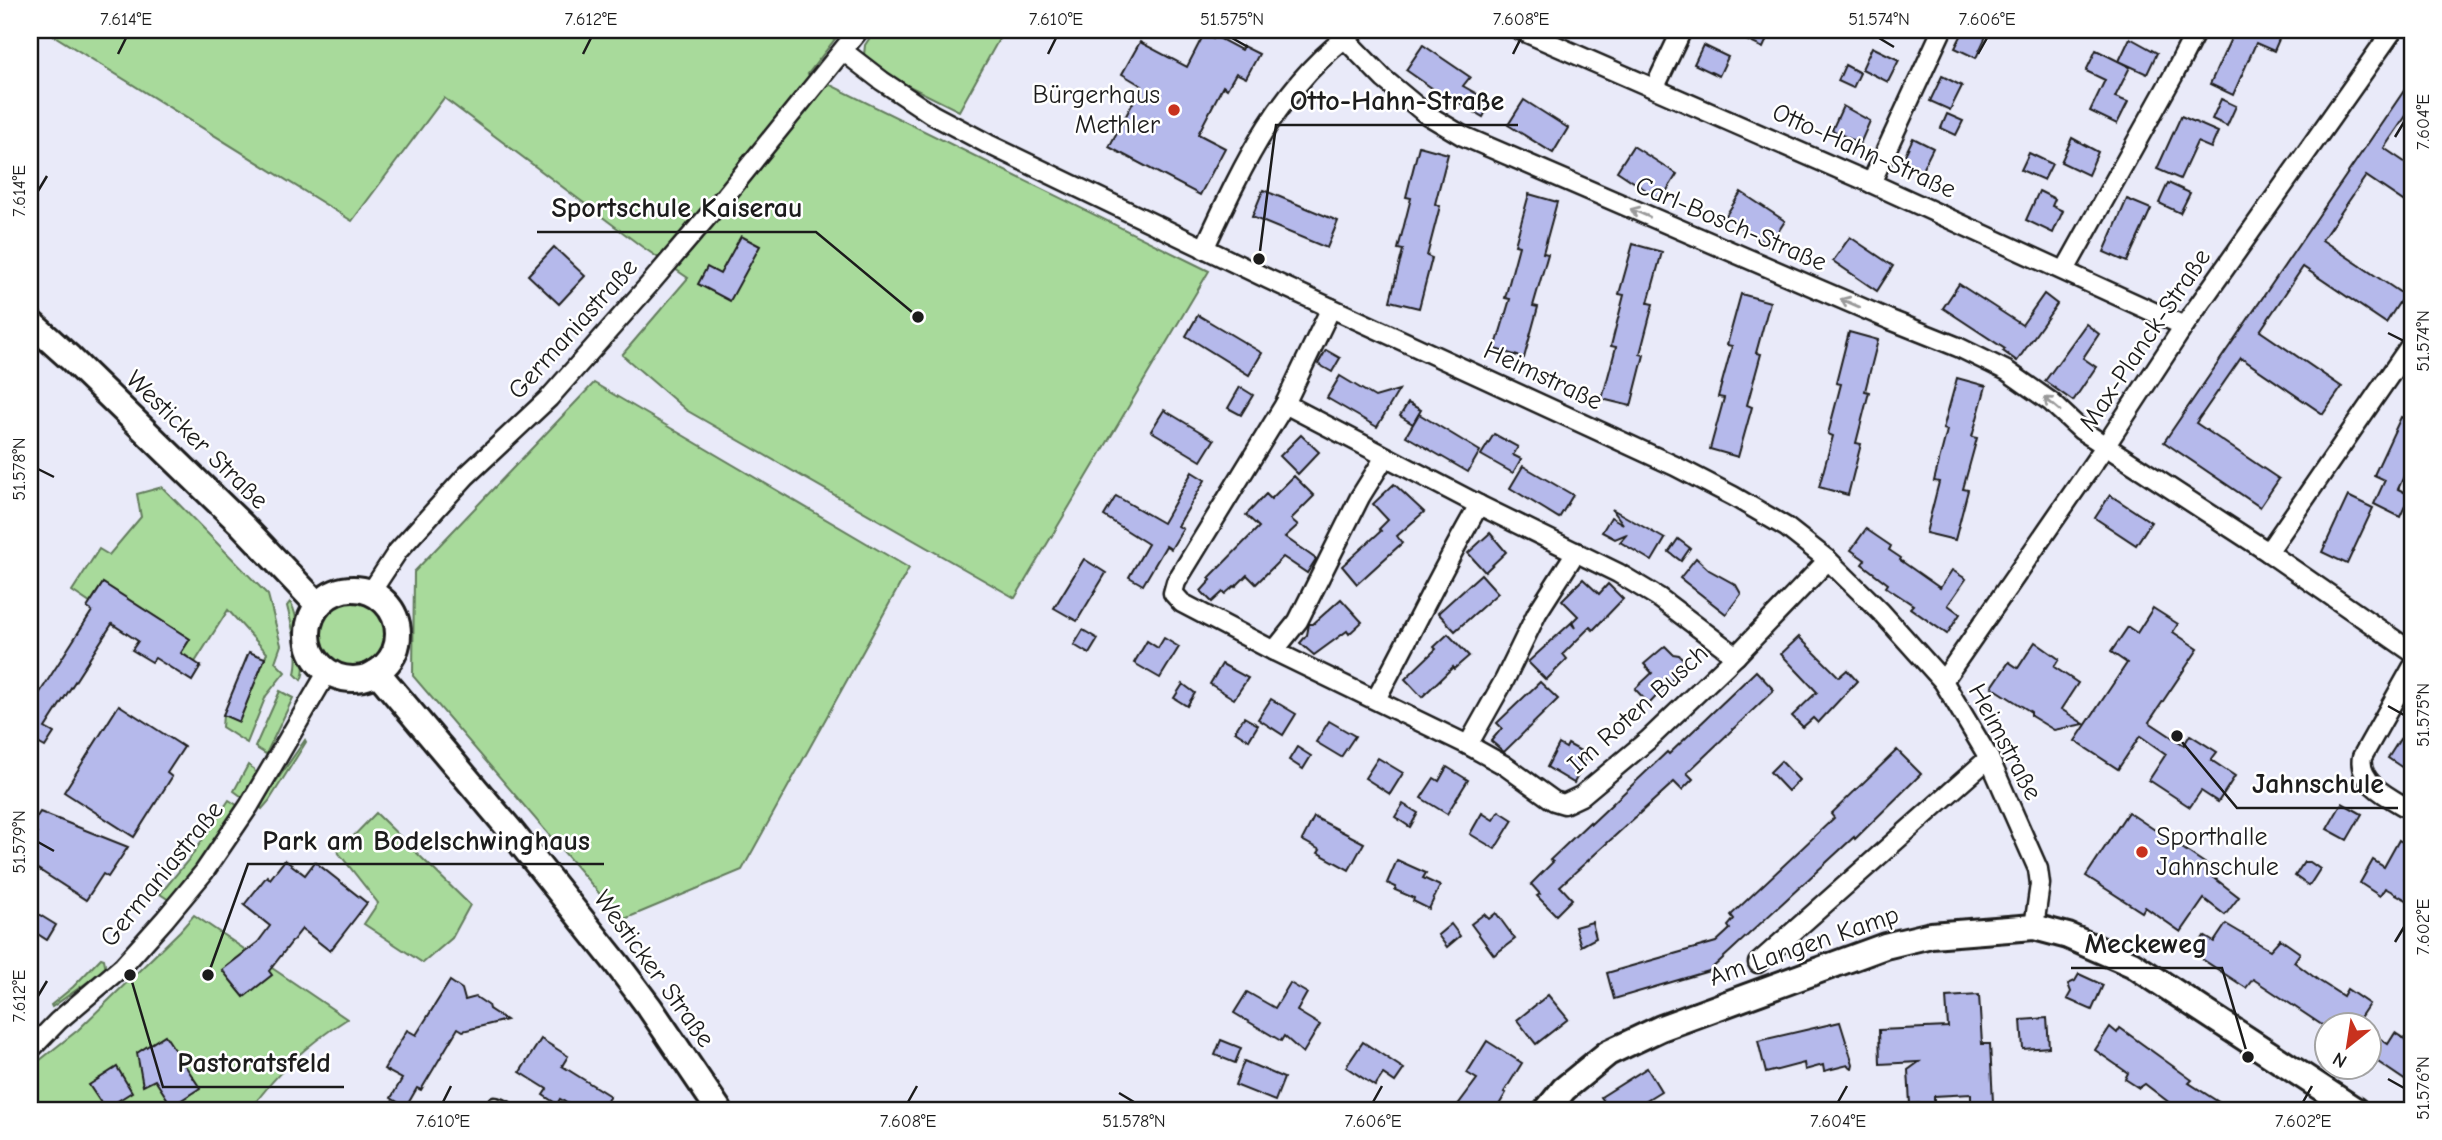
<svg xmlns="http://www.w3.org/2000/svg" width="2442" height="1140" font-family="'Comic Neue',sans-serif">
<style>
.green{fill:#a8da9b;stroke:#627b5c;stroke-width:2}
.building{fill:#b5b9eb;stroke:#1c1c1c;stroke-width:2}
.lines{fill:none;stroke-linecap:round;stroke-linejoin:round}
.street-casing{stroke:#1c1c1c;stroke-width:23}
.secondary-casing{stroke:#1c1c1c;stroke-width:30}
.street{stroke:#fff;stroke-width:18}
.secondary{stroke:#fff;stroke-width:24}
.oneway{stroke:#999}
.ticks{fill:none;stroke:#1c1c1c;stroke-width:2.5}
.poi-dot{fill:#c8321e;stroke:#fff;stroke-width:2.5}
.labels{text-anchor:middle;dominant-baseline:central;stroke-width:5;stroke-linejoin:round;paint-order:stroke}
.poi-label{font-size:26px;fill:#1c1c1c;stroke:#fff;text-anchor:end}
.street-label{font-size:26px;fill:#1c1c1c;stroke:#fff}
.leader{fill:none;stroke:#1c1c1c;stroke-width:2.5}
.callout-dot{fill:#1c1c1c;stroke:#fff;stroke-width:2.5}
.callout-label{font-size:28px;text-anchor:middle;font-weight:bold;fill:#1c1c1c;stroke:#fff;stroke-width:5;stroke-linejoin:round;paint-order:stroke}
.neatline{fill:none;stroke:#1c1c1c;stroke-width:2.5}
.ticks-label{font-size:18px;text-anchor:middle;fill:#1c1c1c}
</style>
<rect width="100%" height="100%" fill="#e9eaf9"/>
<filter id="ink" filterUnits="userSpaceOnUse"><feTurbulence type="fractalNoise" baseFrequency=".0143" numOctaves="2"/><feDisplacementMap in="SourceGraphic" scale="14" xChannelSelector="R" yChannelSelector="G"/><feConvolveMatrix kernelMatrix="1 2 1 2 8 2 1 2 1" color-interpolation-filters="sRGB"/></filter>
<g filter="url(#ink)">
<g class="green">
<path d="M45 30H842L808 74 1209 271 1015 598 686 410 622 355 688 278 641 246 444 98 352 221Z"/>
<path d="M875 30H1004L959 111 873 68 864 55 865 45Z"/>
<path d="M594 383 909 568 742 870 622 920 413 676 414 572Z"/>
<path d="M162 487 268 595 281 645 275 662 285 672 266 696 247 743 222 727 223 715 239 721 267 653 228 610 195 662 185 655 181 661 177 659 190 639 103 583 90 603 72 591 99 549 109 555 141 517 137 494Z"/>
<circle cx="352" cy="632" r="36"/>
<path d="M290 602C299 616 295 626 297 641 300 655 308 666 301 680L295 674C300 652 292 627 287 606Z"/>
<path d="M280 691 293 698 266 754 255 747Z"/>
<path d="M305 740 306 742 269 801 262 809 259 806Z"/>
<path d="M248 765 254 769 256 778 245 799 234 791Z"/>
<path d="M229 800 240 807 206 855 169 900 160 894 190 858Z"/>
<path d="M376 813 470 905 452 938 423 963 364 924 378 903 338 852Z"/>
<path d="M194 915 347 1019C306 1045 278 1071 250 1110H30V1068L78 1030 180 931Z"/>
<path d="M101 958 104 959 106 969 52 1007 51 1005 73 987Z"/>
</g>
<g class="building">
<path d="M1725 30H1771L1763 48Z"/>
<path d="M1964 30H1989L1976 58 1955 48Z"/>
<path d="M2228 30H2264L2280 37 2274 51 2256 43 2233 95 2210 84 2234 32Z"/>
<path d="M1204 34 1213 39 1215 36 1241 50 1243 46 1259 54 1246 78 1236 73 1227 89 1223 86 1198 134 1225 148 1200 195 1109 147 1142 86 1122 74 1140 42 1187 67Z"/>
<path d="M2130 38 2157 53 2147 74 2119 61Z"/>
<path d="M1423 45 1470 77 1463 86 1491 102 1483 117 1454 100 1452 102 1406 70Z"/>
<path d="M1703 45 1728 57 1719 76 1694 64Z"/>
<path d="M1872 47 1899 60 1888 82 1862 69Z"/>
<path d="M2096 50 2130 67 2115 97 2128 102 2117 124 2090 111 2105 80 2086 71Z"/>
<path d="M1845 65 1860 73 1853 88 1838 81Z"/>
<path d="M1942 76 1962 86 1950 110 1930 101Z"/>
<path d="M2412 79V107L2384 148 2412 167V207L2366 176 2322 240 2404 295 2386 323 2303 267 2260 331 2342 387 2323 414 2241 358 2196 423 2279 479 2260 507 2164 442Z"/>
<path d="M2221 99 2236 106 2227 126 2212 119Z"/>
<path d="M1524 100 1568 128 1553 153 1508 125Z"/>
<path d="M1843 106 1870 121 1860 144 1832 130Z"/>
<path d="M1947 114 1963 121 1956 135 1941 128Z"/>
<path d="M2181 116 2218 132 2211 148 2197 142 2180 179 2157 169Z"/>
<path d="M1913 138 1933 148 1921 172 1901 163Z"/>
<path d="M2072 138 2098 152 2088 175 2061 162Z"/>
<path d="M1419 146 1448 154 1435 204 1440 206 1427 256 1432 258 1419 308 1390 301 1403 250 1398 249 1411 198 1406 197Z"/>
<path d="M1633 146 1677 174 1661 200 1617 171Z"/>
<path d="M2029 153 2052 164 2044 180 2021 170Z"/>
<path d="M2168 183 2190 193 2180 213 2159 203Z"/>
<path d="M1263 190 1338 221 1327 248 1252 217Z"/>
<path d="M2039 191 2055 199 2052 206 2063 211 2053 233 2026 220Z"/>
<path d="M1741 192 1785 221 1769 246 1725 217Z"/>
<path d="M1529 194 1557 202 1543 253 1548 254 1533 306 1538 307 1524 358 1495 349 1510 299 1505 298 1519 246 1515 245Z"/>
<path d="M2127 199 2151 209 2127 262 2104 252Z"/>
<path d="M741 236 760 246 730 301 698 284 707 267 720 274Z"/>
<path d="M1850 237 1893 266 1877 291 1833 261Z"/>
<path d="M1633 244 1662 252 1648 303 1653 304 1640 354 1644 355 1631 406 1602 399 1616 347 1611 346 1624 295 1619 294Z"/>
<path d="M554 247 585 276 559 304 528 275Z"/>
<path d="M1959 284 2022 325 2044 294 2057 304 2017 361 2003 351 2005 349 1943 308Z"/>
<path d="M1741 294 1770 302 1756 353 1761 354 1747 405 1752 407 1738 457 1710 449 1724 398 1718 397 1732 346 1727 345Z"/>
<path d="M1198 315 1262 353 1249 375 1186 336Z"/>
<path d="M2086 324 2099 334 2083 358 2096 367 2073 401 2045 381Z"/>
<path d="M1849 332 1878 340 1865 391 1869 392 1856 443 1861 444 1848 495 1819 487 1833 436 1828 434 1841 384 1836 383Z"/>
<path d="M1326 350 1340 358 1332 372 1318 364Z"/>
<path d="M1340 376 1375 397 1399 390 1377 427 1327 398Z"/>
<path d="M1957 378 1986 386 1972 437 1977 438 1963 489 1968 490 1955 540 1926 533 1939 482 1934 481 1947 430 1943 429Z"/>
<path d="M1240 387 1253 395 1241 415 1228 408Z"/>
<path d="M1408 403 1421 410 1413 424 1400 416Z"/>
<path d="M1164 410 1214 440 1201 461 1151 431Z"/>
<path d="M1419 414 1480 451 1468 472 1406 436Z"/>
<path d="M2401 417 2412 422V459L2398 489 2410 495 2400 517 2374 504 2385 480 2374 475Z"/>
<path d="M1494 434 1518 447 1513 455 1521 459 1513 473 1481 455Z"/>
<path d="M1301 435 1319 452 1298 474 1280 456Z"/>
<path d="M1523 466 1573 495 1559 518 1510 488Z"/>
<path d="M1192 472 1205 480 1178 526 1183 529 1171 549 1166 546 1143 585 1129 577 1148 544 1104 516 1116 496 1163 523Z"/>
<path d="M1294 476 1314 496 1291 519 1298 525 1285 537 1316 559 1307 573 1283 557 1256 584 1247 575 1235 587 1234 586 1225 594 1223 592 1212 602 1201 591 1211 580 1209 578 1259 527 1246 515 1266 494 1271 499Z"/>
<path d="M1394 484 1424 512 1397 536 1402 543 1357 584 1342 566 1381 531 1379 529 1388 520 1373 504Z"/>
<path d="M2110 495 2151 522 2136 545 2095 518Z"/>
<path d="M2348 496 2373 508 2347 564 2322 552Z"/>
<path d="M1612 509 1665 539 1652 561 1620 542 1627 534 1615 539 1602 532 1611 517 1623 524Z"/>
<path d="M1866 529 1891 546 1889 550 1901 558 1900 560 1940 588 1952 570 1966 579 1948 605 1960 614 1947 634 1910 608 1913 605 1886 587 1888 584 1862 564 1865 560 1851 550Z"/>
<path d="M1490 533 1506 552 1485 572 1468 553Z"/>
<path d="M1678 539 1690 548 1681 561 1669 552Z"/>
<path d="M1696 558 1709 570 1736 585 1741 594 1726 614 1680 578Z"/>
<path d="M1084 559 1106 573 1077 621 1054 608Z"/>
<path d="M1481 574 1498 593 1455 631 1438 613Z"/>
<path d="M1583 579 1599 594 1608 584 1623 599 1593 630 1590 627 1563 654 1567 659 1546 680 1528 662 1571 623 1575 628 1572 622 1578 616 1562 600Z"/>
<path d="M103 583 190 639 181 653 201 666 192 681 155 658 152 662 132 650 138 641 112 624 45 728 54 733 45 747 36 742 30 752V708L92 611 87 608Z"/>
<path d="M1341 599 1362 622 1349 634 1347 631 1314 655 1300 643 1307 635 1309 624H1313Z"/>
<path d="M2153 608 2178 624 2173 632 2198 649 2149 722 2184 745 2190 735 2217 752 2211 760 2235 776 2218 802 2201 791 2190 807 2149 780 2166 754 2140 736 2118 769 2075 741 2127 663 2111 652 2128 627 2137 633Z"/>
<path d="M1083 630 1098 639 1089 654 1074 645Z"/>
<path d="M1448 634 1469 656 1454 669 1453 667 1422 697 1405 679 1436 649 1434 647Z"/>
<path d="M1799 637 1839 677 1847 670 1857 681 1818 723 1813 718 1803 727 1792 716 1817 692 1781 654Z"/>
<path d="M1164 638 1179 647 1160 678 1134 663 1147 641 1158 648Z"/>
<path d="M2035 642 2059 659 2054 667 2078 683 2061 709 2084 724 2054 730 2031 716V712L1992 687 2009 662 2018 668Z"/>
<path d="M1665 646 1673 654 1679 655 1684 660V667L1649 704 1635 689 1652 673 1644 664Z"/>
<path d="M249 652 265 658 239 722 223 715Z"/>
<path d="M1222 664 1248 678 1234 699 1210 684Z"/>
<path d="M1756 671 1774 690 1687 773 1693 779 1682 790 1674 782 1560 886 1572 899 1556 915 1537 896 1540 894 1531 884 1553 862 1550 860 1590 822 1591 824 1667 752 1669 754Z"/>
<path d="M1540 682 1558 699 1504 752 1491 741 1502 728 1497 723Z"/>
<path d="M1183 684 1195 693 1187 706 1174 698Z"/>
<path d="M1271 699 1296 714 1283 735 1258 719Z"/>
<path d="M119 705 184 747 167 773 172 777 134 837 64 792Z"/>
<path d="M1244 717 1258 725 1249 740 1235 731Z"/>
<path d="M1329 721 1355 736 1341 757 1316 742Z"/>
<path d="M2400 739 2412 747V774L2388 758Z"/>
<path d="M1559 744 1566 748 1568 744 1588 755 1574 783 1547 767Z"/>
<path d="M1297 747 1311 756 1303 769 1289 760Z"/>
<path d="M1897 750 1921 774 1855 839 1854 837 1709 971 1614 999 1607 973 1716 942 1730 929 1728 926 1734 919 1731 915 1834 818 1831 814Z"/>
<path d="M1378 758 1403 773 1390 794 1365 778Z"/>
<path d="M1781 761 1799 780 1788 791 1770 772Z"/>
<path d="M1447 767 1468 780 1447 814 1421 798 1434 778 1439 781Z"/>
<path d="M2342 803 2362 814 2347 840 2327 829Z"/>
<path d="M1403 804 1418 813 1410 827 1395 817Z"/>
<path d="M1499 811 1513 820 1495 849 1470 834 1482 813 1493 820Z"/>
<path d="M40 812 128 847 108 877 103 874 86 900 30 864V846L37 834 30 829V827Z"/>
<path d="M2128 812 2209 866 2204 870 2239 897 2225 915 2204 899 2181 932 2145 907 2142 912 2086 876Z"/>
<path d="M1314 817 1364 843 1349 870 1318 853 1320 850 1302 840Z"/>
<path d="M2399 840 2412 848V867L2405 879 2412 883V903L2385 888 2380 896 2360 883 2373 860 2384 867Z"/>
<path d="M285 860 305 875 315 862 367 903 330 951 302 929 269 971 272 975 244 997 222 970 258 942 270 926 244 905 267 876 270 879Z"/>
<path d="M1397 860 1426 873 1423 878 1440 886 1429 909 1413 901 1414 898 1395 890 1396 887 1387 883Z"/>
<path d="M2304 862H2310L2320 869 2309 886 2295 876Z"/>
<path d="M30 909 56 925 47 940 30 929Z"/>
<path d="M1496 913 1515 939 1494 955 1471 924 1484 914 1489 919Z"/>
<path d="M1592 922 1596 938 1581 946 1575 927Z"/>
<path d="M1451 924 1460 936 1447 947 1438 935Z"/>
<path d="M2226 924 2270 950 2280 939 2300 953 2294 962 2318 980 2343 996 2347 989 2369 1004 2355 1025H2322L2253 979 2246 988 2196 955 2198 953 2195 951 2204 936 2214 942Z"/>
<path d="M2079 974 2103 985 2092 1010 2067 999 2071 992 2068 984 2075 981Z"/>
<path d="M450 981 462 989 465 1000 476 997 488 1005 489 1009 506 1020 463 1031 458 1028 421 1090 417 1088 406 1107 391 1098 402 1079 384 1069 407 1030 416 1035Z"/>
<path d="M1290 983 1307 993 1297 1011 1320 1025 1303 1053 1284 1036 1281 1041 1234 1013 1247 992 1275 1008Z"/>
<path d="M1548 995 1568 1019 1536 1044 1517 1020Z"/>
<path d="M1979 995 1982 1044H1990L1993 1102 1971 1103V1094L1934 1096V1103L1910 1104 1908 1070 1919 1062 1880 1064 1879 1030 1948 1027 1946 997Z"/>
<path d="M2047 1018 2049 1047 2023 1049 2021 1020Z"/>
<path d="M1840 1022 1853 1064 1852 1068 1848 1065 1824 1071 1823 1065 1805 1070 1804 1063 1766 1073 1758 1041Z"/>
<path d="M2110 1027 2117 1033 2120 1028 2192 1080 2189 1083 2231 1110H2179L2145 1084 2139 1088 2125 1079 2128 1073 2095 1050Z"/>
<path d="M2369 1031 2388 1044 2395 1033 2412 1044V1085L2369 1056Z"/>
<path d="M165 1035 200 1088 172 1106 155 1080 143 1086 137 1053Z"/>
<path d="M541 1039 568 1056 562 1066 610 1096 601 1110H578L560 1099 557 1104 543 1095 547 1089 520 1072Z"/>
<path d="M1221 1040 1241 1048 1235 1063 1215 1055Z"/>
<path d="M1487 1041 1522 1063 1504 1092 1506 1093 1496 1110H1454L1477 1079 1467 1073Z"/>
<path d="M1363 1042 1404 1069 1395 1082 1383 1074 1375 1086 1346 1067Z"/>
<path d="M1244 1061 1284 1078 1275 1101 1235 1085Z"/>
<path d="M117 1067 132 1092 105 1109 89 1085Z"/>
<path d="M1647 1068 1661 1091 1630 1110H1610L1601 1097Z"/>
</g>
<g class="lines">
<g class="street-casing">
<g id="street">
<path d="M1520 30 1871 183 2184 326"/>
<path d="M1344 38 1384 79 1426 114 1463 136 1888 319 1958 347 2007 371 2051 402 2081 430 2268 552 2412 343"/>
<path d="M843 51 882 81 933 115 988 144 1268 279 1675 466 1733 496 1786 527 1828 560 1881 612 1943 681 1989 758 2038 869 2040 884 2034 927"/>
<path d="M1655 87 1682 30"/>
<path d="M1871 183 1942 30"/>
<path d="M1204 249C1242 167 1280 83 1356 30"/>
<path d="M2065 270 2173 76 2193 37V30"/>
<path d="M1331 308 1285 404 1176 582 1173 593 1182 603 1274 651 1468 745 1504 765 1554 801 1564 804 1581 796 1648 740 1736 656 1828 560"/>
<path d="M1285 404 1479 505 1618 573 1658 597 1736 656"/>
<path d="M2268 552 2412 652"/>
<path d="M371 592 398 551 466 476 549 398 648 286 726 195 859 30"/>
<path d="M1274 651 1298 621 1360 497 1385 457"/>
<path d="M2412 668 2362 757C2357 784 2393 799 2412 811"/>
<path d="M1943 681 2106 445 2184 326 2393 30"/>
<path d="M1376 699C1411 635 1442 568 1479 505"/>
<path d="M1468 745 1505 679 1537 613 1576 552"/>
<path d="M1758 963 1989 758"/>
<path d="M30 1050 58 1021 123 966 165 919 204 872 249 806 328 671"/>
<path d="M495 1107 504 1110"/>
</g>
</g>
<g class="secondary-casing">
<g id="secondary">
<path d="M30 322 70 358 243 526 318 605"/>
<circle cx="353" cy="634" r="45"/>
<path d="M377 672 511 831 617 964 650 1008 719 1110"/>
<path d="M1547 1110 1564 1089 1608 1053 1661 1028 1885 946 1931 935 2034 927 2068 936 2132 964 2355 1110"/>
</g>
</g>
<use href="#street" class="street"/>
<use href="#secondary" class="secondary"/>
</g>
<defs><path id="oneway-shaft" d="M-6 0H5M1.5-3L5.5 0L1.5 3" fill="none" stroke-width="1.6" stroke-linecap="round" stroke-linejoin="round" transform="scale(1.75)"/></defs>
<g class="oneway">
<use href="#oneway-shaft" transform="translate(1640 213) rotate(-157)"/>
<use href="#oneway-shaft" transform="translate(1850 303) rotate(-157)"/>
<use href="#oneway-shaft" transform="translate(2052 404) rotate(-140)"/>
</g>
</g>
<path class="ticks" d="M1232 38 1248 47M1879 38 1894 47M118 54 126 38M583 54 591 38M1048 54 1056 38M1513 54 1521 38M1978 54 1987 38M2395 137 2404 122M38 191 47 176M2388 333 2404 341M38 469 54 477M2388 706 2404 715M38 842 54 851M2395 942 2404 927M38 996 47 981M2388 1079 2404 1088M1119 1093 1134 1102M443 1102 451 1086M908 1102 917 1086M1373 1102 1382 1086M1838 1102 1847 1086M2303 1102 2312 1086"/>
<g class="poi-dot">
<circle cx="1174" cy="110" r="7"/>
<circle cx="2142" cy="852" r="7"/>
</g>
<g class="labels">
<g class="poi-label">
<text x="1160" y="95">Bürgerhaus<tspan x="1160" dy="30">Methler</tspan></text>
<text x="2156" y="837" text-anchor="start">Sporthalle<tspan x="2156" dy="30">Jahnschule</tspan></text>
</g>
<g class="street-label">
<text transform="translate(1864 151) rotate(24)">Otto-Hahn-Straße</text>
<text transform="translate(1731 224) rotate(23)">Carl-Bosch-Straße</text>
<text transform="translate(573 329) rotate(-48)">Germaniastraße</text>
<text transform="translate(2145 340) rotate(-56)">Max-Planck-Straße</text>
<text transform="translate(1543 376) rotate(25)">Heimstraße</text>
<text transform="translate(197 440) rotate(44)">Westicker Straße</text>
<text transform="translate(1638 709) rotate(-42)">Im Roten Busch</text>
<text transform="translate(2005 742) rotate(62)">Heimstraße</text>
<text transform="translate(162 874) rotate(-51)">Germaniastraße</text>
<text transform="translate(1804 946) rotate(-19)">Am Langen Kamp</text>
<text transform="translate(654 969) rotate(54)">Westicker Straße</text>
</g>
</g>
<path class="leader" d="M1259 259L1276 125H1518M918 317L816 232H537M2177 736L2237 808H2398M208 975L248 864H604M2248 1057L2222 968H2071M130 975L163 1087H344"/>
<g class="callout-dot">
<circle cx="1259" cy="259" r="7"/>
<circle cx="918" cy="317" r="7"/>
<circle cx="2177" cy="736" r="7"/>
<circle cx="208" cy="975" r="7"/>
<circle cx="2248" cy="1057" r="7"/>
<circle cx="130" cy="975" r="7"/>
</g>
<g class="callout-label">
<text x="1397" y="110">Otto-Hahn-Straße</text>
<text x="677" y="217">Sportschule Kaiserau</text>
<text x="2318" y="793">Jahnschule</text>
<text x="426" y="850">Park am Bodelschwinghaus</text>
<text x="2146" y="953">Meckeweg</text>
<text x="254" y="1072">Pastoratsfeld</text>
</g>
<rect width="2442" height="1140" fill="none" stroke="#fff" stroke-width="77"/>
<g transform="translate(2348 1046) rotate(210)"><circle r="33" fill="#ffffff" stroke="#a4a4a4" stroke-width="2"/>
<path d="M0-5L12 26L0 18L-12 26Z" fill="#c8321e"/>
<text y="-10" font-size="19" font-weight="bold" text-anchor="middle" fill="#1c1c1c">N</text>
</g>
<rect x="38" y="38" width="2366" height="1064" class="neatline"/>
<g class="ticks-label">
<text x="126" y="25">7.614°E</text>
<text x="591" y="25">7.612°E</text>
<text x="1056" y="25">7.610°E</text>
<text x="1232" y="25">51.575°N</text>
<text x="1521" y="25">7.608°E</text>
<text x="1879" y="25">51.574°N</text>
<text x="1987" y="25">7.606°E</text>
<text transform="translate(2423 122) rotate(-90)" y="6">7.604°E</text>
<text transform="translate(19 191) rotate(-90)" y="6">7.614°E</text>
<text transform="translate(2423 341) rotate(-90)" y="6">51.574°N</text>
<text transform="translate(19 469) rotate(-90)" y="6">51.578°N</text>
<text transform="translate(2423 715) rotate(-90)" y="6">51.575°N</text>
<text transform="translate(19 842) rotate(-90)" y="6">51.579°N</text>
<text transform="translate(2423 927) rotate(-90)" y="6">7.602°E</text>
<text transform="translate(19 996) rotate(-90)" y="6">7.612°E</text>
<text transform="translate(2423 1088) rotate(-90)" y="6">51.576°N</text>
<text x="443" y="1127">7.610°E</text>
<text x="908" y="1127">7.608°E</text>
<text x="1134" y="1127">51.578°N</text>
<text x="1373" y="1127">7.606°E</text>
<text x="1838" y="1127">7.604°E</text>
<text x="2303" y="1127">7.602°E</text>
</g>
</svg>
